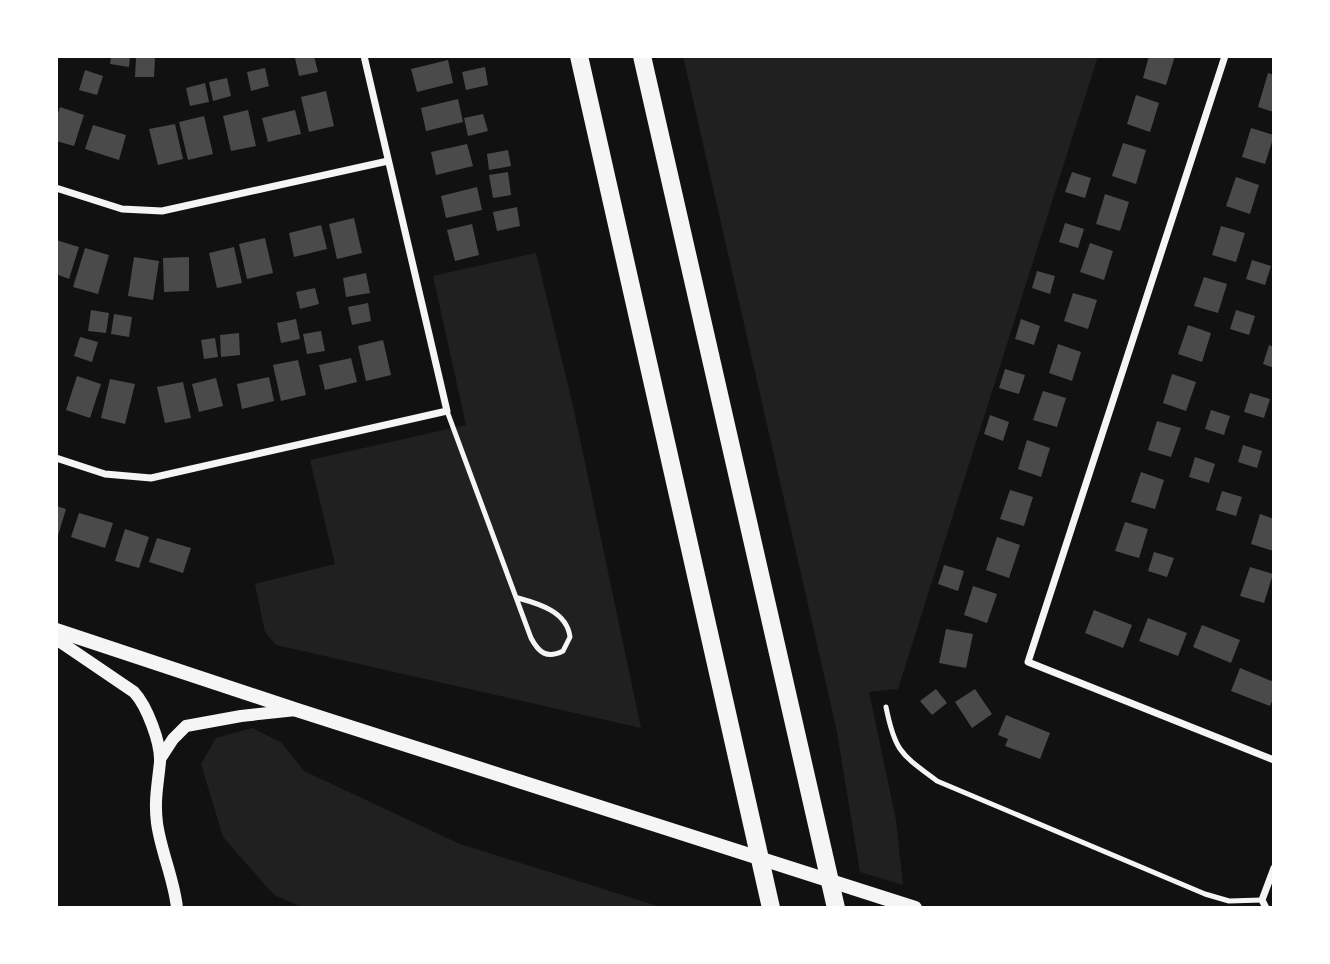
<svg xmlns="http://www.w3.org/2000/svg" width="1330" height="964" font-family="'Roboto Condensed',sans-serif">
<style>
.green{fill:#202020}
.building{fill:#4a4a4a}
.lines{fill:none;stroke-linecap:round;stroke-linejoin:round}
.service{stroke:#f5f5f5;stroke-width:5}
.minor{stroke:#f5f5f5;stroke-width:7}
.tertiary{stroke:#f5f5f5;stroke-width:12}
.secondary{stroke:#f5f5f5;stroke-width:14}
.motorway{stroke:#f5f5f5;stroke-width:18}
</style>
<rect width="100%" height="100%" fill="#111"/>
<g class="green">
<path d="M683 56H1098L898 689 869 692 896 820 903 885 860 872 837 732Z"/>
<path d="M536 253 573 406 641 728 276 645 265 632 255 584 335 564 310 460 466 425 433 276Z"/>
<path d="M252 728 281 742 304 771 460 844 664 908H304L274 895 223 837 201 764 216 738Z"/>
</g>
<g class="building">
<path d="M111 56H130L129 67 110 64Z"/>
<path d="M303 56H314L318 72 299 76 295 58Z"/>
<path d="M1149 56H1175L1166 85 1143 78Z"/>
<path d="M136 58H155L154 77H135Z"/>
<path d="M448 60 453 83 417 92 411 69Z"/>
<path d="M485 67 488 85 466 90 462 72Z"/>
<path d="M265 68 269 86 251 91 247 72Z"/>
<path d="M85 70 103 76 97 95 79 90Z"/>
<path d="M1268 73 1274 75V112L1258 107Z"/>
<path d="M227 78 231 96 213 101 209 82Z"/>
<path d="M205 83 209 102 190 106 186 88Z"/>
<path d="M326 91 334 126 309 132 301 97Z"/>
<path d="M1136 95 1159 103 1150 132 1127 124Z"/>
<path d="M458 99 463 122 426 131 421 108Z"/>
<path d="M60 107 84 115 74 146 56 141V119Z"/>
<path d="M248 110 256 146 231 151 223 116Z"/>
<path d="M295 110 301 134 268 142 262 118Z"/>
<path d="M483 114 488 131 468 136 464 118Z"/>
<path d="M204 116 213 154 188 160 179 122Z"/>
<path d="M175 124 183 159 158 165 149 129Z"/>
<path d="M93 125 126 135 119 160 85 149Z"/>
<path d="M1251 128 1274 135 1265 164 1242 157Z"/>
<path d="M1123 143 1146 150 1136 184 1112 176Z"/>
<path d="M467 144 473 166 436 175 431 152Z"/>
<path d="M508 150 511 166 489 170 487 154Z"/>
<path d="M508 172 511 195 493 198 489 175Z"/>
<path d="M1072 172 1091 178 1085 198 1065 192Z"/>
<path d="M1236 177 1259 185 1250 214 1226 206Z"/>
<path d="M477 187 482 210 446 218 441 196Z"/>
<path d="M1105 194 1129 202 1120 231 1096 224Z"/>
<path d="M517 207 520 226 497 231 493 212Z"/>
<path d="M354 218 362 253 337 259 329 224Z"/>
<path d="M1065 223 1084 229 1078 248 1059 242Z"/>
<path d="M472 224 479 255 455 261 447 230Z"/>
<path d="M321 225 327 249 294 257 289 233Z"/>
<path d="M1221 226 1245 233 1236 262 1212 255Z"/>
<path d="M265 238 273 273 247 279 239 244Z"/>
<path d="M56 240 79 247 69 279 56 274Z"/>
<path d="M1090 243 1113 251 1104 280 1080 272Z"/>
<path d="M234 247 242 283 217 288 209 253Z"/>
<path d="M85 248 109 255 98 294 73 287Z"/>
<path d="M134 257 159 261 153 300 128 296Z"/>
<path d="M189 257V291L164 292 163 258Z"/>
<path d="M1252 260 1271 266 1265 285 1246 279Z"/>
<path d="M1037 271 1055 276 1050 294 1032 288Z"/>
<path d="M366 273 370 293 346 297 343 278Z"/>
<path d="M1204 277 1227 284 1218 313 1194 306Z"/>
<path d="M315 288 319 304 300 309 296 292Z"/>
<path d="M1073 293 1097 300 1088 329 1064 321Z"/>
<path d="M368 303 371 321 352 325 348 307Z"/>
<path d="M91 310 109 313 106 333 88 331Z"/>
<path d="M1236 310 1255 316 1249 335 1230 329Z"/>
<path d="M114 314 132 317 129 337 111 334Z"/>
<path d="M296 319 300 339 281 343 277 323Z"/>
<path d="M1021 319 1040 326 1034 345 1015 339Z"/>
<path d="M1188 325 1211 333 1202 362 1178 354Z"/>
<path d="M321 331 325 351 307 354 303 334Z"/>
<path d="M239 333 240 355 221 357 220 335Z"/>
<path d="M80 337 98 342 92 362 74 356Z"/>
<path d="M215 338 218 357 204 359 201 340Z"/>
<path d="M383 340 391 375 366 381 358 346Z"/>
<path d="M1058 344 1081 352 1072 381 1049 373Z"/>
<path d="M1269 345 1274 347V368L1263 364Z"/>
<path d="M351 358 357 382 325 390 319 365Z"/>
<path d="M298 360 306 395 281 401 273 365Z"/>
<path d="M1005 369 1025 375 1019 394 999 388Z"/>
<path d="M1172 374 1196 382 1186 411 1163 403Z"/>
<path d="M77 376 101 384 90 418 66 410Z"/>
<path d="M269 377 274 401 242 409 237 384Z"/>
<path d="M216 378 223 406 199 412 192 384Z"/>
<path d="M110 379 135 384 125 424 101 418Z"/>
<path d="M183 382 191 418 165 423 157 387Z"/>
<path d="M1043 391 1066 398 1057 427 1033 420Z"/>
<path d="M1250 393 1270 399 1264 418 1244 412Z"/>
<path d="M1211 410 1230 416 1224 435 1205 429Z"/>
<path d="M990 415 1009 422 1003 441 984 434Z"/>
<path d="M1157 421 1181 428 1171 457 1148 450Z"/>
<path d="M1027 440 1050 448 1041 477 1018 469Z"/>
<path d="M1243 445 1262 451 1257 468 1238 462Z"/>
<path d="M1195 457 1215 464 1209 483 1189 477Z"/>
<path d="M1141 472 1164 480 1155 509 1131 502Z"/>
<path d="M1010 490 1033 497 1024 526 1000 519Z"/>
<path d="M1222 491 1242 497 1236 516 1216 510Z"/>
<path d="M56 506 66 509 57 539H56Z"/>
<path d="M79 513 113 523 105 548 71 537Z"/>
<path d="M1260 514 1274 519V551L1251 544Z"/>
<path d="M1125 522 1148 529 1139 558 1115 551Z"/>
<path d="M125 529 149 537 139 568 115 561Z"/>
<path d="M997 537 1020 545 1009 578 986 570Z"/>
<path d="M157 538 191 548 183 573 149 562Z"/>
<path d="M1154 552 1174 558 1167 577 1148 571Z"/>
<path d="M944 565 964 571 958 591 938 584Z"/>
<path d="M1250 567 1273 574 1264 603 1240 596Z"/>
<path d="M973 586 997 594 987 623 964 615Z"/>
<path d="M1094 610 1132 625 1123 648 1085 633Z"/>
<path d="M1148 618 1187 633 1178 656 1139 641Z"/>
<path d="M1202 625 1240 640 1231 663 1193 647Z"/>
<path d="M946 629 973 634 966 668 939 663Z"/>
<path d="M1240 668 1274 682V696L1270 706 1231 691Z"/>
<path d="M936 689 947 703 932 715 920 701Z"/>
<path d="M975 689 992 714 972 728 955 702Z"/>
<path d="M1006 715 1050 733 1040 759 1005 746 1008 739 998 735Z"/>
</g>
<g class="lines">
<g class="service">
<path d="M447 411 531 638C539 653 547 659 563 651L570 637C567 612 540 604 518 598"/>
<path d="M886 707C895 752 901 754 937 781L1205 894 1229 901 1262 900"/>
</g>
<g class="minor">
<path d="M1225 56 1028 662 1274 760"/>
<path d="M56 188 122 209 162 211 388 161"/>
<path d="M56 458 105 474 151 478 447 411 364 56"/>
<path d="M1266 908 1262 900 1274 868"/>
</g>
<g class="tertiary">
<path d="M56 639 134 692C147 706 161 743 160 762 158 783 154 801 157 823 161 852 174 879 177 908"/>
<path d="M160 759 173 739 186 726 241 716 296 710"/>
</g>
<path class="secondary" d="M56 630 297 710 915 908"/>
<g class="motorway">
<path d="M579 56 771 908"/>
<path d="M642 56 836 908"/>
</g>
</g>
<rect width="1330" height="964" fill="none" stroke="#ffffff" stroke-width="116"/>
</svg>
